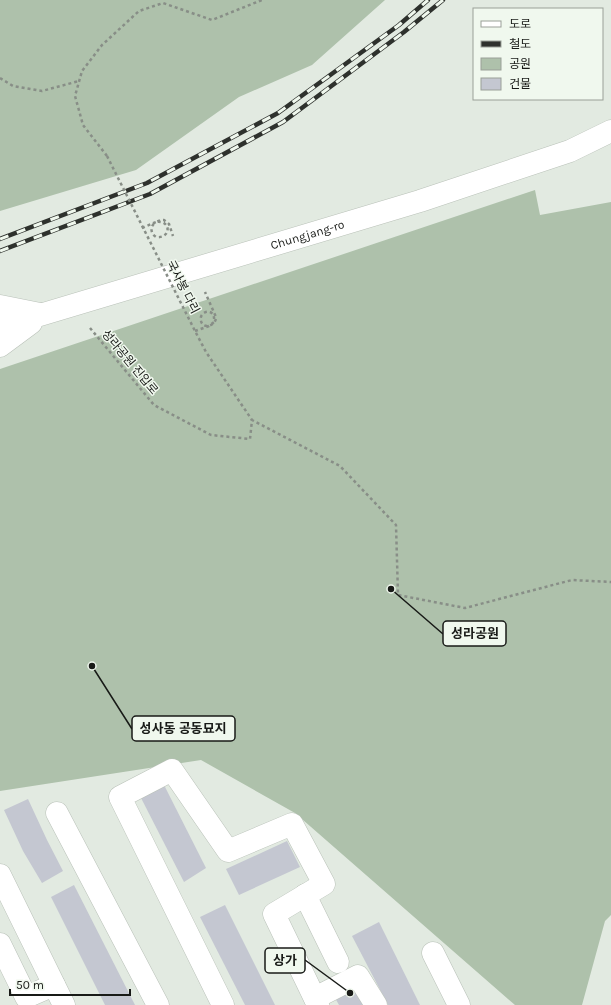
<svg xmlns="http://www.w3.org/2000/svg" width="611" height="1005" font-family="Karla,'Noto Sans KR',sans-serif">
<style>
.green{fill:#aec1ab}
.building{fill:#c4c7d1}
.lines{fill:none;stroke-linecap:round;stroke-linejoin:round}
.minor-casing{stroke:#b9c1b8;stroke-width:23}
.major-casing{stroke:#b9c1b8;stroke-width:23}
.path{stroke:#888e87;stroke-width:2.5;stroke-dasharray:3 3;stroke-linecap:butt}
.minor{stroke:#fff;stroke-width:22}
.major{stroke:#fff;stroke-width:22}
.rail-casing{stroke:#2e312d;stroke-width:4.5}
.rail{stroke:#f0f8ee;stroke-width:3;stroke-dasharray:9;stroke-linecap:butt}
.path-bridge{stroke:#888e87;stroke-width:2.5;stroke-dasharray:3 3;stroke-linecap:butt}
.labels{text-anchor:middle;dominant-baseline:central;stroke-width:3;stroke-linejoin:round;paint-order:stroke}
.street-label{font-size:12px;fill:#181a17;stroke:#f0f8ee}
.leader{fill:none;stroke:#181a17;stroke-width:1.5}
.callout-dot{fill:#181a17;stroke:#f0f8ee;stroke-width:1.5}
.callout{fill:#f0f8ee;stroke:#181a17;stroke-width:1.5}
.callout-label{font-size:13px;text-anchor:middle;font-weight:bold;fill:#181a17}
</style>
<rect width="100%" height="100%" fill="#e2eae1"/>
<g class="green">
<path d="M0 0H385L312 65 239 97 136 170 0 211Z"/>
<path d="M535 190 540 215 611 202V915L605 921 582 1005H515L295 813 201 760 0 791V369Z"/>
</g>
<g class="building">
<path d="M162 781 206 868 184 882 139 794Z"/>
<path d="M28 799 47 840 63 871 42 883 23 851 4 810Z"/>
<path d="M287 841 300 867 239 895 226 869Z"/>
<path d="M74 885 135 1005H105L51 897Z"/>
<path d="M225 905 275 1005H245L200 917Z"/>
<path d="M379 922 420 1005H388L352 936Z"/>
<path d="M353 988 363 1005H339L335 998Z"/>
</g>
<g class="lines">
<g class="minor-casing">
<g id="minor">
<path d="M57 813 158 1005"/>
<path d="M0 875 64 1005"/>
<path d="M305 895 338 962"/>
<path d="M0 944 26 997 54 985"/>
<path d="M433 953 459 1005"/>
<path d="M315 998 358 976 376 1005"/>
<path d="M223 1005 120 797 172 770 228 851 292 824 324 884 274 914 318 1005"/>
</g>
</g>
<g class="major-casing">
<g id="major">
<path d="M0 306 40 314"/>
<path id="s1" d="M0 327 420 201 570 151 611 131"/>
<path d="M0 346 31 323"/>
</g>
</g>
<g class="path">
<path d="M0 78 13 86 42 91 79 81"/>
<path d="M107 156 83 125 75 96 82 71 102 45 139 11 163 3 212 20 262 0"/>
<path d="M142 228 156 222C150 226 150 233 156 237 171 239 172 220 156 222L161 220H164L169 224 173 236"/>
<path d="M90 328 154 405 211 435 250 439 252 420 340 466 396 525 398 595 465 608 572 580 611 582"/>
<path d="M195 331 209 326 214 322C216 306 198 311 201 321 203 330 216 326 216 317L205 292"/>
</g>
<use href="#minor" class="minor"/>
<use href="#major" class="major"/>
<g class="rail-casing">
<g id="rail">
<path d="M0 239 147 183 278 113 399 25 428 0"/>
<path d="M0 251 150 194 283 122 404 32 443 0"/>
</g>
</g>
<use href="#rail" class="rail"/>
<path class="path-bridge" d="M107 156 195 331 206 352 252 420"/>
</g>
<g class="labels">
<g class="street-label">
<text stroke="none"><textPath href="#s1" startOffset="321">Chungjang-ro</textPath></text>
<text transform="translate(183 287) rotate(63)">국사봉 다리</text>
<text transform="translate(130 362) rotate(50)">성라공원 진입로</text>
</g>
</g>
<path class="leader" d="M391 589L443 634M92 666L132 729M350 993L305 960"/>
<g class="callout-dot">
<circle cx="391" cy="589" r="4"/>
<circle cx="92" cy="666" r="4"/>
<circle cx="350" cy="993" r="4"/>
</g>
<g class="callout">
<rect x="443" y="621" width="63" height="25" rx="4"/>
<rect x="132" y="716" width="103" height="25" rx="4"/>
<rect x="265" y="948" width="40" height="25" rx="4"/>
</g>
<g class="callout-label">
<text x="475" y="638">성라공원</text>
<text x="183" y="733">성사동 공동묘지</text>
<text x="285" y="965">상가</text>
</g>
<rect x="473" y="8" width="130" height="92" fill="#f0f8ee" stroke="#9a9f98"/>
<rect x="481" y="21" width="20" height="6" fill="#ffffff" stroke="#9a9f98"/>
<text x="509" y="28" font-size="12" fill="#181a17">도로</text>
<rect x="481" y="41" width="20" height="6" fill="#2e312d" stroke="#9a9f98"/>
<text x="509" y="48" font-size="12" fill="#181a17">철도</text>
<rect x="481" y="58" width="20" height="12" fill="#aec1ab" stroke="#9a9f98"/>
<text x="509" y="68" font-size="12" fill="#181a17">공원</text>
<rect x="481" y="78" width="20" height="12" fill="#c4c7d1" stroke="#9a9f98"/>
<text x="509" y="88" font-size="12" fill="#181a17">건물</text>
<path d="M10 989v6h120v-6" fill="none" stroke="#181a17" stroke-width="2"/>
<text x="16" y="989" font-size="12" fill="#181a17" stroke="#f0f8ee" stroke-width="3" paint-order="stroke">50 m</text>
</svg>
